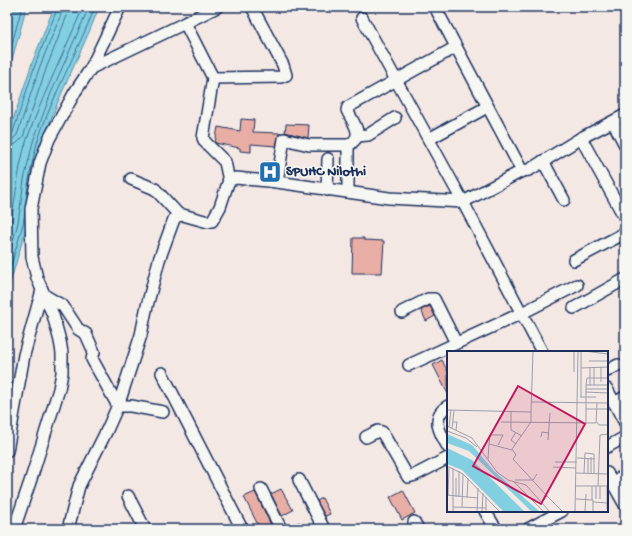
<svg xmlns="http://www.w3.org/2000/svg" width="632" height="536" font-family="'Gochi Hand',sans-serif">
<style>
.water{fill:#82cfe1;stroke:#598fad}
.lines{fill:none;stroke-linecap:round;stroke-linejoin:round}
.shore{stroke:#446f92;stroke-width:1}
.building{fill:#e8aea5;stroke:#1b2f5e}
.minor-casing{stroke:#1b2f5e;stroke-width:14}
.minor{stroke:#f6f6f2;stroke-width:11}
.labels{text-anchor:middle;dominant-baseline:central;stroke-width:3;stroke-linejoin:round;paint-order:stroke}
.poi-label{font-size:14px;font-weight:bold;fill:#1b2f5e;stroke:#f6f6f2;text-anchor:start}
.inset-road{fill:none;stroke:#9d9eae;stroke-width:1}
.view{fill:#c2185b;fill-opacity:0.15;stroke:#c2185b;stroke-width:2}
.inset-edge{fill:none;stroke:#1b2f5e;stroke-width:2}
</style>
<rect width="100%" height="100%" fill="#f3e8e3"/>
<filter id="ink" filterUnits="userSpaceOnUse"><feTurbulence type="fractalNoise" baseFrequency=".025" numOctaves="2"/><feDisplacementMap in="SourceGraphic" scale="8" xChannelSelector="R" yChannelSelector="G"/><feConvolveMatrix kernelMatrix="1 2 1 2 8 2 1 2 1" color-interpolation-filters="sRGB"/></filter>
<g filter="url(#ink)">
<g class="water">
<path d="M7 7H26L22 24 7 77Z"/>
<path d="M54 7H99L90 30 60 97 41 144 27 225 7 294V138L32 63Z"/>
</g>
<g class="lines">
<g class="shore">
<path d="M7 62 22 7"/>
<path d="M7 136 11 135 13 132 35 65 58 7"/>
<path d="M7 141 13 139 17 135 40 66 62 12 63 7"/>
<path d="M7 147 16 144 23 137 46 69 68 13 69 7"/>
<path d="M26 201C28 182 32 162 37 143 52 96 77 53 95 7"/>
<path d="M7 240C16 207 16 172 27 139 43 94 65 51 83 7"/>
<path d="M7 262 18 223 24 180 33 142 51 93 89 7"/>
<path d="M7 280 23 224 25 212"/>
</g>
</g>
<g class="building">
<path d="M241 119 254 120 253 132 279 133 276 146 251 144V152L240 151V148L215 143 218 127 240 131Z"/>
<path d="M286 124 309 125 308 138 285 132Z"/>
<path d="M266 162 273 163 271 174H264Z"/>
<path d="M353 238H364V240L384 241 382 273H352Z"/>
<path d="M430 306 435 316 426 321 421 310Z"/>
<path d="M442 360 448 372V394L433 365Z"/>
<path d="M281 489 293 510 282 516 271 494Z"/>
<path d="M403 490 415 513 402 520 390 497Z"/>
<path d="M255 492 273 529H260L244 497Z"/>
<path d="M322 498 330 514 325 516 317 501Z"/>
<path d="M299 522 302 527 299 529H288Z"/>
</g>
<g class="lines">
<g class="minor-casing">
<g id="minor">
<path d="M435 7 522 171 529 170 581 138 625 115"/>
<path d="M362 18 463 202 542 352"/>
<path d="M185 23 217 7"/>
<path d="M91 68 185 23 213 78 203 138 205 142 225 162 229 181"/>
<path d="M213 78 281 77 286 75 283 65 252 7"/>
<path d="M613 122 625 145"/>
<path d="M357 136 368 135 395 118"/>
<path d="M581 138 625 218"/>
<path d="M429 139 487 107"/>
<path d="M543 161 564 200"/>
<path d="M131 179 155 189 179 215"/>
<path d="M277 182 284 139 309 145H349"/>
<path d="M327 190 328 159"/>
<path d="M348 192V147C350 143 356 141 357 136 359 129 350 117 347 110L348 107 456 47"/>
<path d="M574 260 625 233"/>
<path d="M44 295 63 306 78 329 86 334 94 352 92 359 118 406H131L163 412"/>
<path d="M574 308 625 279"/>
<path d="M402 312 428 299H434L456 343"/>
<path d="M409 365 522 313 577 285"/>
<path d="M607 371 618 365"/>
<path d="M162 373 242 529"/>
<path d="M607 389 625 423"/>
<path d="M614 403 625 397"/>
<path d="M448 406C430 417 440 433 448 447"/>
<path d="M366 437 378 431 382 432 408 477 415 475 448 458"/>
<path d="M607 447 625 437"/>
<path d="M7 451 24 355 42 290"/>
<path d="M607 473 625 505"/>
<path d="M299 480 324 529"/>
<path d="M607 485 625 475"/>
<path d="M261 489 281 529"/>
<path d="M128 496 145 529"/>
<path d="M485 511 496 529"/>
<path d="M414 522 418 529"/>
<path d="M14 529 31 479 59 389 62 373V353L60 341 53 315 37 278 32 257 31 209 40 163 49 139 75 92 91 68 120 7"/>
<path d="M68 529 79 486 107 430 119 403 141 335 146 310 159 260 174 219 177 216 183 215 208 222 212 221 220 207 228 183 230 180 236 178 277 182 389 198 463 202 522 171"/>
<path d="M528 529 562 511"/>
</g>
</g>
<use href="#minor" class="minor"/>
</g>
</g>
<defs>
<g id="hospital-square" transform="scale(1.15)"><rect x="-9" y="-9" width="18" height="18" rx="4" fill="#1f6fb2" stroke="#f6f6f2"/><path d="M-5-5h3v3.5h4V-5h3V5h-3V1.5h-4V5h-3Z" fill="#fff"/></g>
</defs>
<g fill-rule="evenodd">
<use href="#hospital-square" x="270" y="172"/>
</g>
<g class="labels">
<g class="poi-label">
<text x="286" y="172">SPUHC Nilothi</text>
</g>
</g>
<g transform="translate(447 351)">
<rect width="161" height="161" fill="#f3e8e3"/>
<path d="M0 83 25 94 47 120 93 161H85L22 100 0 92ZM0 97 25 109 78 161H57L15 119 0 113Z" fill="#82cfe1"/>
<path class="inset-road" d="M137 0 161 3M142 10H161M143 16V34M134 17 161 16M127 21V0M154 31V16M139 34 140 27H161M147 34H161M139 38H161M138 41 161 42M133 46H149M134 46V0M84 51 161 52M139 52V34H147V16M139 58H161M0 59 84 61 86 0M64 61V79L75 85M84 61V71L65 98 69 104 66 108 100 145 95 151M6 71H10L9 79M54 71 149 72 150 52M150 71 152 74H161M139 72V52M0 75 25 87 50 121 61 129 79 134 103 161M2 76 4 59M5 77 7 60M0 80 19 87 30 96M94 86 95 81 102 82M101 89 103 62M42 93 43 84H56L51 94M69 93 64 89 69 81M130 107 148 108M41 108 42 93 65 99M141 108V123M108 111H130M0 115 16 123 53 161M106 116 129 117M6 117V161M129 122 161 123M137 122 138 102 147 103V123M144 123V106M68 129H86L90 123M66 130 97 161M129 135H161M145 135V149M151 135 153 84 161 83M0 144 31 147M1 145 2 116M100 145 116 161M9 146V127M12 146V120M20 147 21 127M129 148 146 149V161M149 148V135M153 148V135M146 151 161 152M6 156 39 157M15 156 16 123M160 158V135M30 161 31 137M35 161 36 142M39 161V146M128 161 131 0M138 161 139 143"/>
<path class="view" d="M71 35 138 73 94 153 26 115Z"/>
<rect width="161" height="161" class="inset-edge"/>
</g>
<rect width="632" height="536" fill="none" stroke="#f6f6f2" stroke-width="24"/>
<rect x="12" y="12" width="608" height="512" fill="none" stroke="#1b2f5e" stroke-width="1.5" filter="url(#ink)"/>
</svg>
